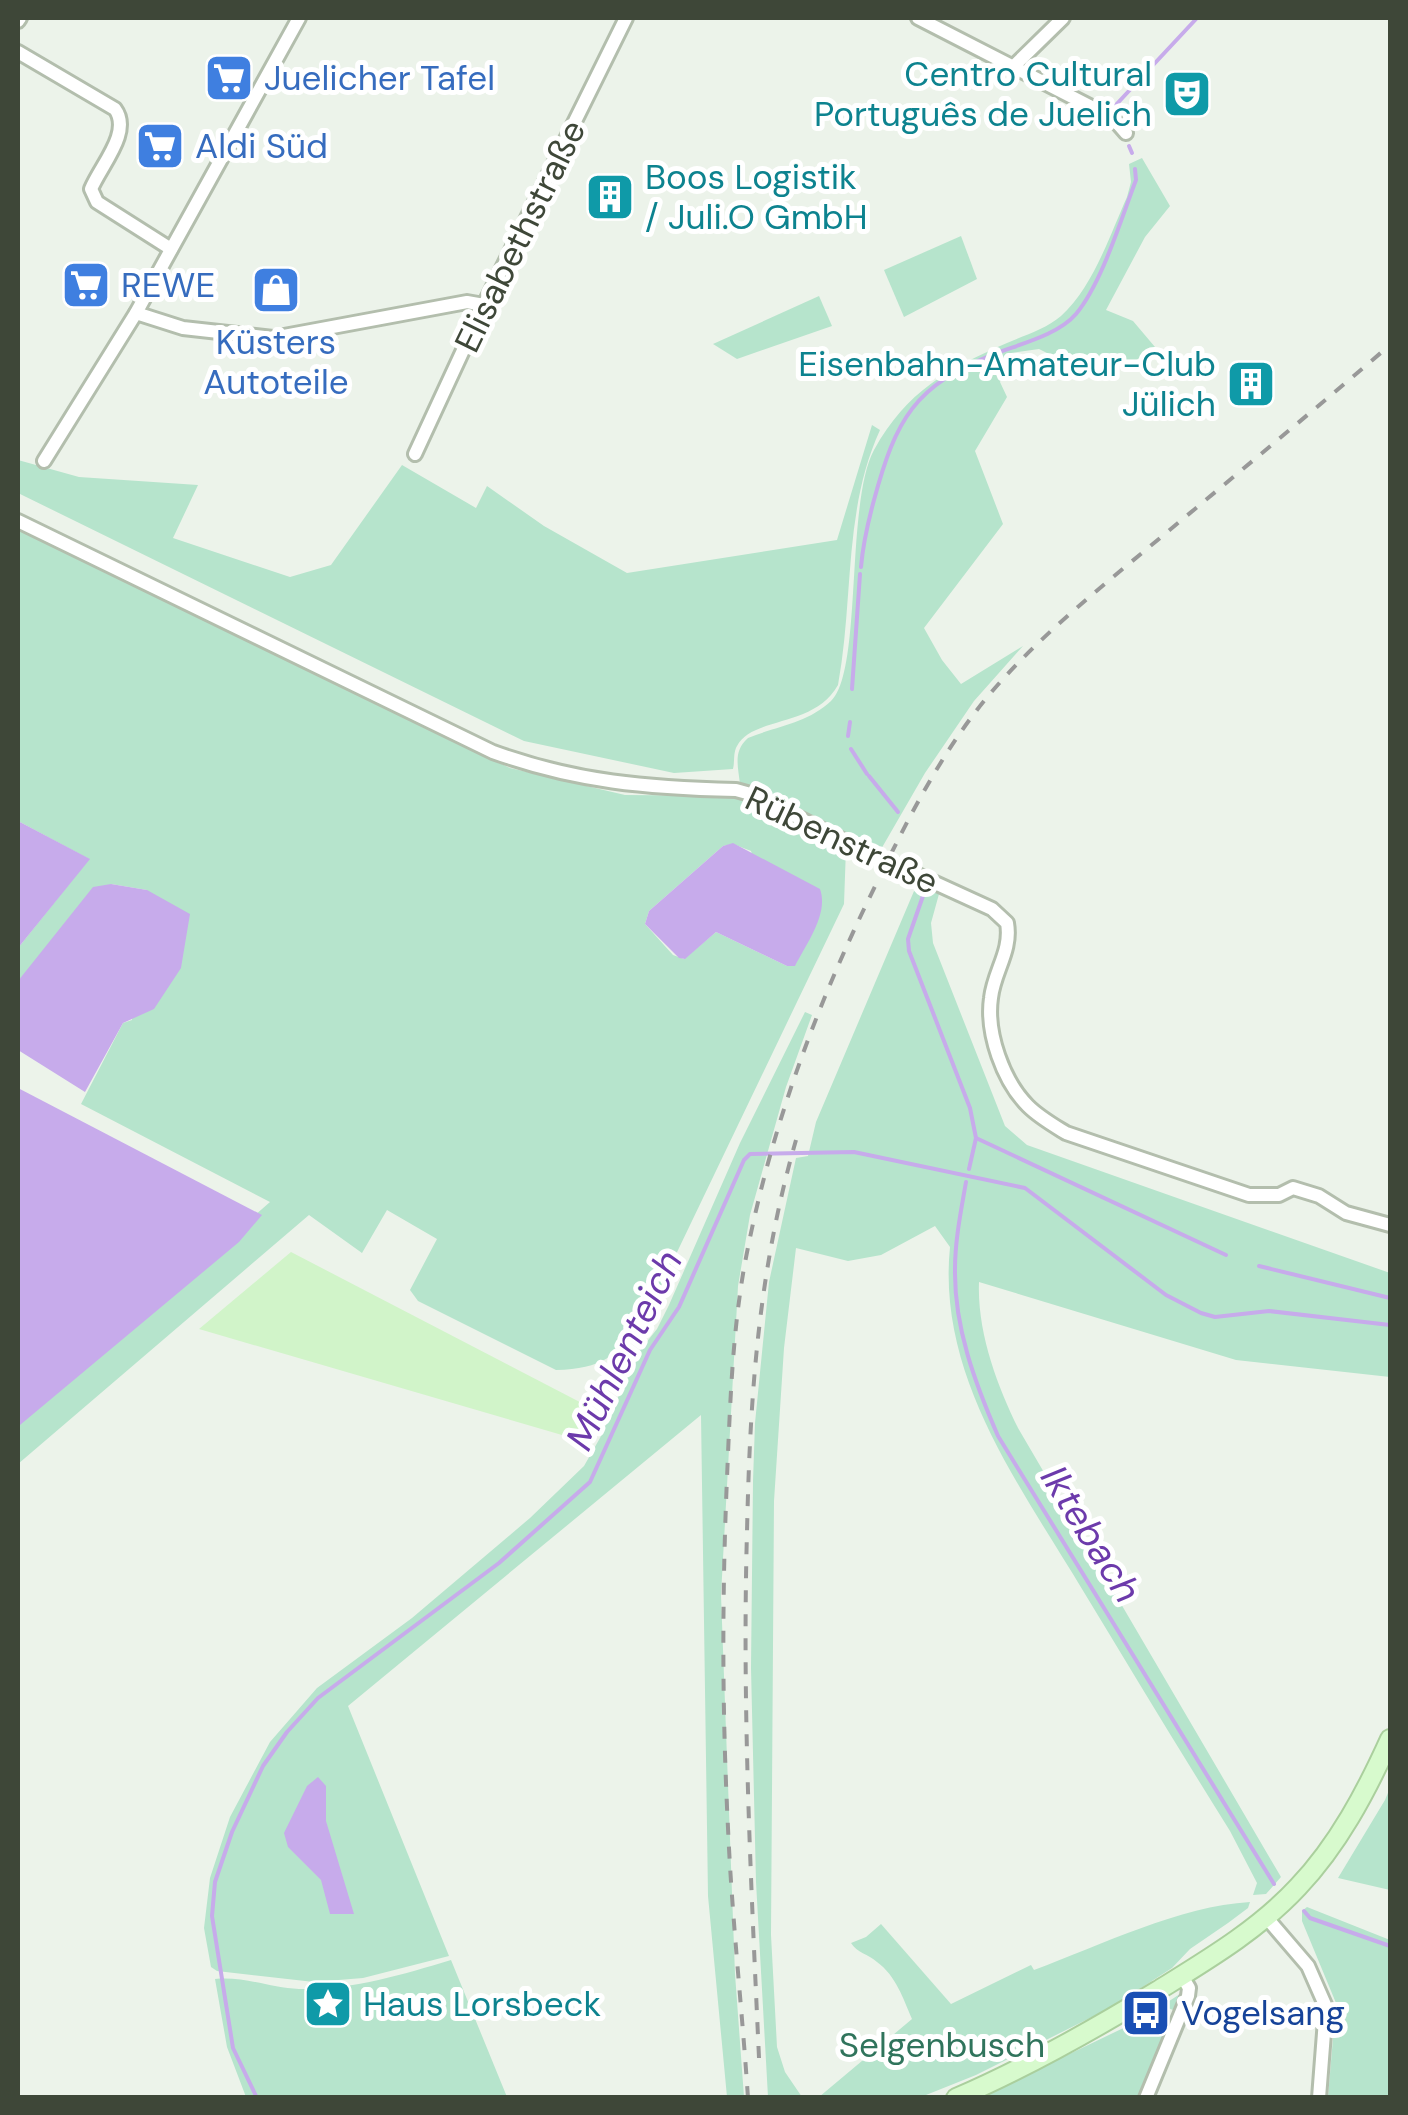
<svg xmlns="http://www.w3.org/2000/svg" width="1408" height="2115" font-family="'DM Sans',sans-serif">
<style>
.green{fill:#b6e4cc;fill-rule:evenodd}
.sand{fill:#d1f4c9}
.water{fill:#c7abeb}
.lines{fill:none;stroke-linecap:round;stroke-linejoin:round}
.stream{stroke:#c7abeb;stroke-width:4}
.minor-casing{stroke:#b3bead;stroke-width:18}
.secondary-casing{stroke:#aacf9d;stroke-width:22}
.minor{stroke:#fff;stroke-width:12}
.secondary{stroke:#d7facd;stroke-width:18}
.rail{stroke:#989898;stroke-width:4;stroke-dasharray:12 12;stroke-linecap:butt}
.labels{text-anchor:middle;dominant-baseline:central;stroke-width:10;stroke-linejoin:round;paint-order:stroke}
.culture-label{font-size:35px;fill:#0d838f;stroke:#fff;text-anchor:end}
.shop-label{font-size:35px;fill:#366cbe;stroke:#fff;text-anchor:start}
.street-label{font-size:35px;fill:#3e4738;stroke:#fff}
.transit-label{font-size:35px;fill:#164399;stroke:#fff;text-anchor:start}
.park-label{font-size:35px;fill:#30745c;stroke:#fff}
.water-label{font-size:38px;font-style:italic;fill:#6c3aab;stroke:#fff}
</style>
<rect width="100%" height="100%" fill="#ecf3ea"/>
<g class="green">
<path d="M1142 158 1170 206 1145 237 1106 310 1133 321 1155 347 1128 366 1061 360 1039 349 1011 353 1000 382 1007 397 975 451 1003 524 924 628 942 660 961 684 1023 646 974 701 925 773 880 851 776 798 740 784C738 766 733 751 748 738 777 726 808 723 831 701 863 671 845 504 874 450 907 391 947 369 1007 343 1025 335 1046 329 1061 316 1093 287 1110 235 1127 197L1131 182 1129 164Z"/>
<path d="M961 236 977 279 904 317 884 270Z"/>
<path d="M819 296 832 326 737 359 713 344Z"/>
<path d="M872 425 880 430C843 511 854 599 838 685 814 728 753 716 737 746 733 753 735 760 733 769L674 773 524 741 18 493V460L79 477 198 485 173 538 290 577 331 565 402 465 476 508 487 486 544 526 627 573 837 540Z"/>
<path d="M18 528 510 768 625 795 747 796 846 848 844 904 644 1321C617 1356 602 1369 556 1370L418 1301 410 1290 437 1239 387 1210 362 1253 309 1215 18 1464V1422L270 1202 81 1104 123 1023 132 1020 147 890 111 884 18 981V948L89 859 18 821ZM733 844 751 851 787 966 716 932 684 959 673 955 645 924 649 911 723 846Z"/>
<path d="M917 884 939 894 931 923 933 943 1005 1126 1027 1145 1390 1273V1377L1236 1360 979 1282C977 1332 997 1385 1018 1428L1281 1877 1266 1894 1253 1895 1257 1883 1230 1831C1180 1751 1131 1670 1082 1589 1019 1484 937 1376 950 1247L935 1226 881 1255 848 1261 796 1248 784 1348 774 1501 771 1935 777 2047 785 2072 802 2097H768L756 1882 751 1668 753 1481 755 1423 769 1282 796 1158 808 1156 816 1122Z"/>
<path d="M805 1012 812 1015 786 1087 750 1215 738 1286 721 1595 735 1974 744 2097H727L708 1896 701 1415 348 1706 449 1956 363 1978 314 1982 217 1971 211 1967 204 1928 210 1878 230 1817 270 1742 317 1688 412 1618 530 1518 584 1466 600 1438 637 1354 657 1329 669 1305 740 1143Z"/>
<path d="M1390 1788V1890L1338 1878 1385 1800Z"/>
<path d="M1250 1902 1248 1908 1228 1923 1190 1949 1172 1968 1110 2008 976 2075 921 2097H819L912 2019C903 1998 896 1976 877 1962 868 1954 857 1953 851 1943L866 1937 881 1924 951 2004 1031 1965 1034 1970C1101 1945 1180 1906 1250 1902Z"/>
<path d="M1307 1907 1390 1940V2097H1328L1336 2003 1302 1921V1911Z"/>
<path d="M451 1960 507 2097H246L227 2047 215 1979C244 1976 271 1988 299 1989 352 1990 401 1975 451 1960Z"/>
<path d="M1180 1994 1176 2011 1165 2007 1154 2029 1165 2035 1139 2097 978 2098 1140 2020Z"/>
</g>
<path class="sand" d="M291 1252 599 1412 586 1442 199 1329Z"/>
<g class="water">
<path d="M18 821 90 859 18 948Z"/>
<path d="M733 843 820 889C829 914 806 944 795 966H787L716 932 685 959 679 958 645 924 649 911 723 846Z"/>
<path d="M111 884 147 890 190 914 181 968 154 1009 123 1023 85 1092 18 1050V981L93 887Z"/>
<path d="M18 1088 262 1215 239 1242 20 1425Z"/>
<path d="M318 1777 326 1786V1821L354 1914H330L321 1880 288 1847 284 1833 307 1786Z"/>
</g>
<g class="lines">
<g class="stream">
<path d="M1116 114 1113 108 1197 18"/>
<path d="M1129 146 1132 153"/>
<path d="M861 567C863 544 868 522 874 500 896 419 914 386 994 354 1020 344 1058 335 1076 314 1102 283 1121 219 1136 180L1135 169"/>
<path d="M852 689 860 574"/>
<path d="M848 736 850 722"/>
<path d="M851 749 867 774"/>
<path d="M869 776 898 812"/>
<path d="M924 893 908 939 909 951 970 1108 976 1138 969 1169"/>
<path d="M976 1138 1226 1255"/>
<path d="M966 1182C961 1211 955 1240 955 1269 954 1327 975 1383 998 1436L1274 1884"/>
<path d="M1259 1266 1390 1298"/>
<path d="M1304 1911 1310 1918 1390 1946"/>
<path d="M257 2098 233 2048 212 1916 215 1882 232 1832 263 1766 287 1732 318 1698 499 1563 590 1482 650 1350 679 1307 744 1160 750 1154 854 1152 1025 1188 1166 1295 1201 1313 1215 1317 1269 1311 1390 1325"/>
</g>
<g class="minor-casing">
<g id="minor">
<path d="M918 18 1113 118 1126 133"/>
<path d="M18 21 20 18"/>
<path d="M18 52 115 109C132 132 101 165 91 189L97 202 171 249"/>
<path d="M1015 65 1063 18"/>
<path d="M136 313 183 328 273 338 467 302 484 305"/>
<path d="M415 454 484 305 626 18"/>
<path d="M44 461 136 313 299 18"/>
<path d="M18 521 493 752C576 782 648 788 736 790L754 795 852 845 992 909 1007 923C1012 951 994 971 991 998 986 1033 1003 1081 1028 1106 1039 1117 1053 1125 1066 1133L1249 1195H1279L1293 1188 1319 1196 1346 1213 1390 1225"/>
<path d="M1266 1917 1308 1966 1326 2007 1319 2098"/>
<path d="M1146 2098 1188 1996 1189 1988 1182 1976"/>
</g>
</g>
<g class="secondary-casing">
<path id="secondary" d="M956 2098C1026 2068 1093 2030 1157 1991 1207 1960 1258 1930 1298 1887 1338 1845 1366 1792 1390 1739"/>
</g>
<use href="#minor" class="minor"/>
<use href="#secondary" class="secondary"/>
<g class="rail">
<path d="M759 2058C751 1883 742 1707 747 1532 750 1396 758 1272 796 1140"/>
<path d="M748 2098C742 2008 732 1918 728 1828 722 1711 722 1594 727 1478 730 1408 732 1337 744 1268 767 1143 809 1024 864 909 899 837 934 763 984 701 1035 639 1099 589 1160 538 1237 474 1314 410 1390 345"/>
</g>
</g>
<defs>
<g id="supermarket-square" transform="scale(2.5)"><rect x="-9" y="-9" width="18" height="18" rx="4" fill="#3f7fe0" stroke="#fff"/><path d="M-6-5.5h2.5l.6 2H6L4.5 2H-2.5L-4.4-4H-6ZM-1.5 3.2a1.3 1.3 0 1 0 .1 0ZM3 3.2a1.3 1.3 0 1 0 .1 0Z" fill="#fff"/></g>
<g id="theatre-square" transform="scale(2.5)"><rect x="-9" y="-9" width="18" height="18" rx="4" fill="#0f9aa8" stroke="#fff"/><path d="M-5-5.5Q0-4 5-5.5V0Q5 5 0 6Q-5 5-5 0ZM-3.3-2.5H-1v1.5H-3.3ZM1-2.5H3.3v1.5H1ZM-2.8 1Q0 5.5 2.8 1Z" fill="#fff"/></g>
<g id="building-square" transform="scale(2.5)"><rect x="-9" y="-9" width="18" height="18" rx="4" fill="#0f9aa8" stroke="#fff"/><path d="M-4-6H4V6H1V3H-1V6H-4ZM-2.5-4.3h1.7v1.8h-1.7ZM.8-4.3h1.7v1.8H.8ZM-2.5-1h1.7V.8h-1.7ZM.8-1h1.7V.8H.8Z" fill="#fff"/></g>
<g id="shop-square" transform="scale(2.5)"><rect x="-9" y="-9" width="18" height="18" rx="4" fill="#3f7fe0" stroke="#fff"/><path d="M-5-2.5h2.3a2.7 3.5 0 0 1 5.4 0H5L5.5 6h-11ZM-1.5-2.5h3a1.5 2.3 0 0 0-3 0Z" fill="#fff"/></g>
<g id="sight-square" transform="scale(2.5)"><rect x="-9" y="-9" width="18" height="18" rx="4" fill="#0f9aa8" stroke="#fff"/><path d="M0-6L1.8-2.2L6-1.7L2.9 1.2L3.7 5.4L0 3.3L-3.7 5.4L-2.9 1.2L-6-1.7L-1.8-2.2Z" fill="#fff"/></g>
<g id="bus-square" transform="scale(2.5)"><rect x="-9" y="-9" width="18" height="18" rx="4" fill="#1a4fb4" stroke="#fff"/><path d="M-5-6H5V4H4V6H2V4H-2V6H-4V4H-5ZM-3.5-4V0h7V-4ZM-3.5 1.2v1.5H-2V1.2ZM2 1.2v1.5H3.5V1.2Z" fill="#fff"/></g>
</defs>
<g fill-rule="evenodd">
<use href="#supermarket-square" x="229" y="78"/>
<use href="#theatre-square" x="1187" y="94"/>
<use href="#supermarket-square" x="160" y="146"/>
<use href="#building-square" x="610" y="197"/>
<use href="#supermarket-square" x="86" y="285"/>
<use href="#shop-square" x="276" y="290"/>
<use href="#building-square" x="1251" y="384"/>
<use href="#sight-square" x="328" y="2004"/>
<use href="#bus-square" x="1146" y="2013"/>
</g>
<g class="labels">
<g class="culture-label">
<text x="1152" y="74">Centro Cultural<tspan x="1152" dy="40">Português de Juelich</tspan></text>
<text x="645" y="177" text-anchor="start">Boos Logistik<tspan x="645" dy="40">/ Juli.O GmbH</tspan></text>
<text x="1216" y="364">Eisenbahn-Amateur-Club<tspan x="1216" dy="40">Jülich</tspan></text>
<text x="363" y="2004" text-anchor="start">Haus Lorsbeck</text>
</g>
<g class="shop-label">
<text x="264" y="78">Juelicher Tafel</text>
<text x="195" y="146">Aldi Süd</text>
<text x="121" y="285">REWE</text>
<text x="276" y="342" text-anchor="middle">Küsters<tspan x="276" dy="40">Autoteile</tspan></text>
</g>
<g class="street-label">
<text transform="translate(520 236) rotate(-64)">Elisabethstraße</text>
<text transform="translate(842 840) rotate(25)">Rübenstraße</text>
</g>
<g class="transit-label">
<text x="1181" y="2013">Vogelsang</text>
</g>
<g class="park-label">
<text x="942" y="2045">Selgenbusch</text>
</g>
<g class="water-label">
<text transform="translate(624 1350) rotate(-64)">Mühlenteich</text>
<text transform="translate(1091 1534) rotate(58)">Iktebach</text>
</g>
</g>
<rect width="1408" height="2115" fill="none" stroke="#3e4738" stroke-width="40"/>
</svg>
